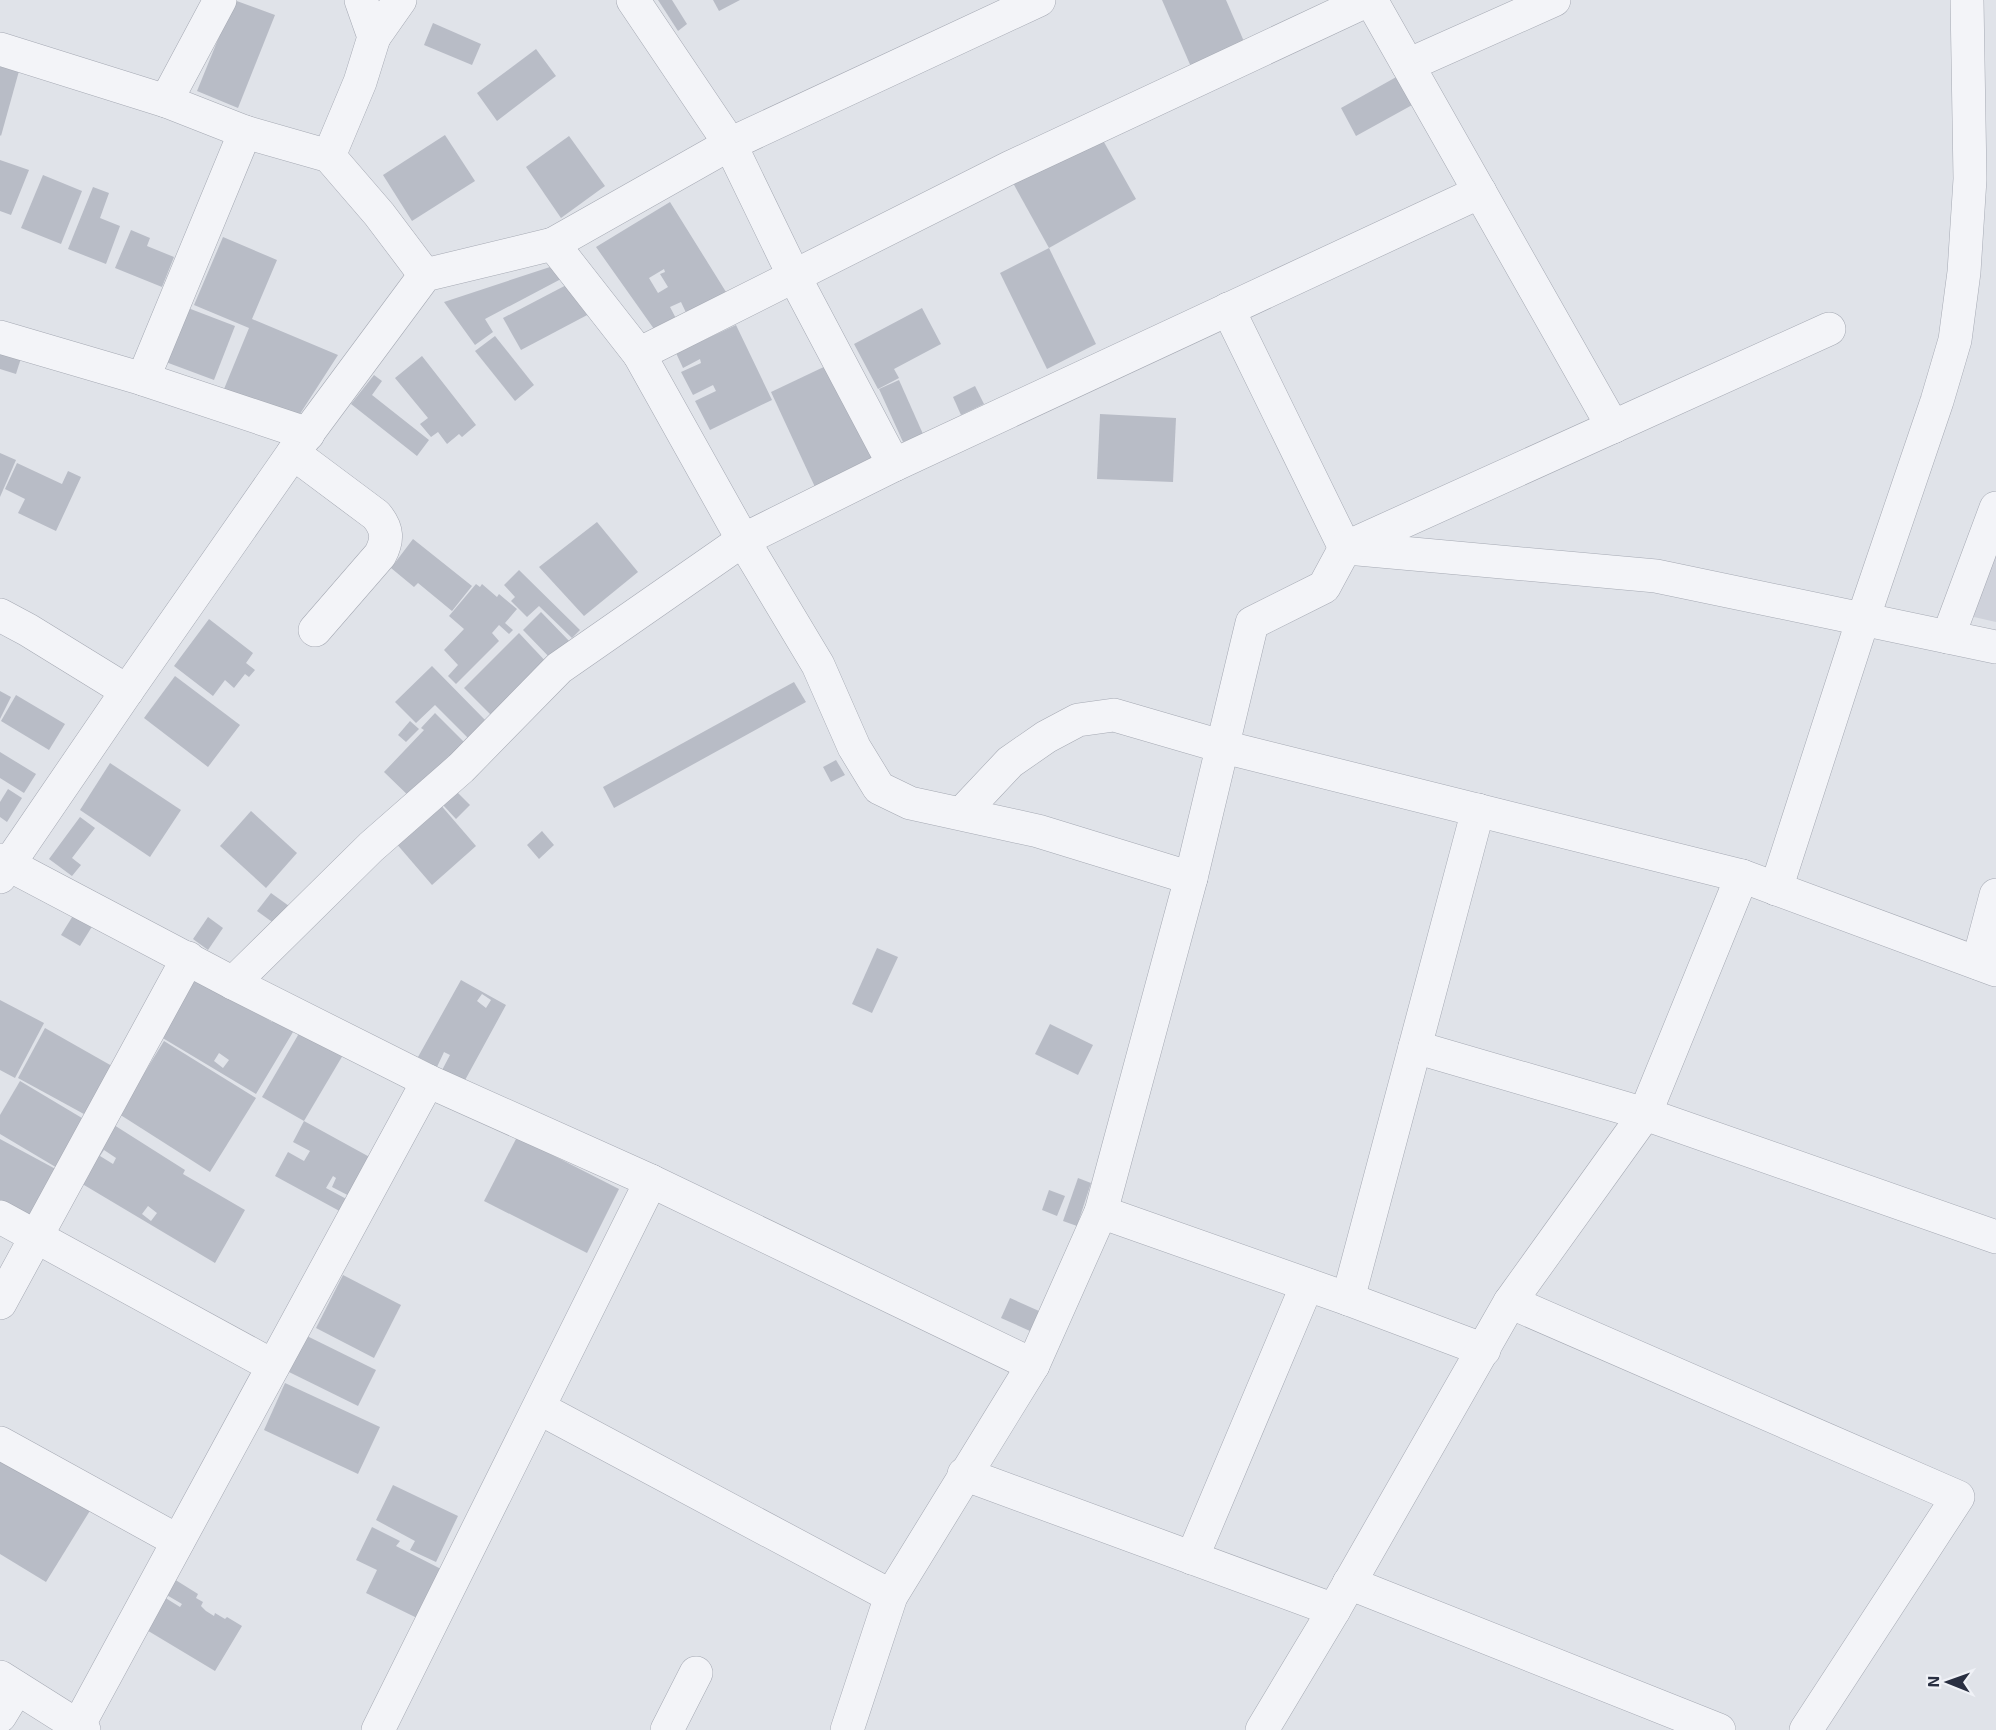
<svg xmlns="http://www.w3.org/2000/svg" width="1996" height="1730" font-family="'Exo 2',sans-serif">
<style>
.built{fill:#cfd2db}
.building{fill:#b8bcc6;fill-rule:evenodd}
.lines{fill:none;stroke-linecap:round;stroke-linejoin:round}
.street-casing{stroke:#a5a9b3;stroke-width:34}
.street{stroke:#f3f4f8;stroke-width:33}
</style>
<rect width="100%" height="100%" fill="#e0e3e9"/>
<path class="built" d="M1996 543V622L1965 615Z"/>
<g class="building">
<path d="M234 0 275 15 238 108 197 91Z"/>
<path d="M658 0H672L687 24 678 31Z"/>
<path d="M713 0H740L719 11Z"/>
<path d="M1162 0H1226L1246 46 1192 69Z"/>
<path d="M433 23 481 44 472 65 424 45Z"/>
<path d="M536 49 556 76 497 121 477 93Z"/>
<path d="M0 63 19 71 1 136 0 135Z"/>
<path d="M1398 76 1414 104 1356 136 1341 108Z"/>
<path d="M445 135 475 181 412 221 383 175Z"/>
<path d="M1100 135 1136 199 1049 248 1013 183Z"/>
<path d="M569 136 605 186 561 218 526 167Z"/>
<path d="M0 160 29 170 11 215 0 211Z"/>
<path d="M43 175 82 191 61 244 21 228Z"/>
<path d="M93 187 109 193 100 218 120 226 106 264 68 249Z"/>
<path d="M670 202 731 300 690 321 681 302 670 307 680 326 659 336 596 247ZM664 269 665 272 660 274 668 287 658 293 649 278Z"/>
<path d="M131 230 150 238 147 246 174 257 162 287 115 268Z"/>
<path d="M223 237 277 260 252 319 338 355 298 417 224 389 249 328 194 305Z"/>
<path d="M1049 248 1096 344 1047 369 1000 273Z"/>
<path d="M550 267 561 279 485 319 493 332 475 345 444 302Z"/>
<path d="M574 281 591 313 521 350 503 318Z"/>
<path d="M175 303 235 326 214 380 155 358Z"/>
<path d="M922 308 941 344 894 369 899 378 878 389 854 344Z"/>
<path d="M736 325 772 400 710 430 695 401 716 391 713 385 693 395 681 372 701 363 700 359 683 368 676 353Z"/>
<path d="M495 336 534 385 515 401 475 351Z"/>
<path d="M0 347 22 355 16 374 0 369Z"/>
<path d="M422 356 476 425 462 437 459 434 447 444 438 432 431 437 420 424 428 418 395 378Z"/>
<path d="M830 364 875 459 815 487 771 392Z"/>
<path d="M374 375 382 381 372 395 429 440 417 456 351 404Z"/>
<path d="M899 380 923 434 903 442 879 389Z"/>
<path d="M975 386 984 404 961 415 953 397Z"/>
<path d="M1100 414 1176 418 1173 482 1097 479Z"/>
<path d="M0 453 16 460 0 497Z"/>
<path d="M17 463 62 484 68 471 81 477 56 531 18 513 25 499 5 489Z"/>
<path d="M597 522 638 572 584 616 539 567Z"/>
<path d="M413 539 472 586 452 611 418 583 414 587 391 568Z"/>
<path d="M519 570 580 630 572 638 539 606 527 617 511 601 515 597 504 585Z"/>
<path d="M476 584 480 587 482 584 497 597 499 594 517 609 505 623 513 630 509 634 499 625 492 633 499 641 456 684 448 676 458 665 444 650 464 629 449 616Z"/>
<path d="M541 612 573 645 555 663 523 630Z"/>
<path d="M209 619 253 653 246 663 255 670 249 677 245 674 234 688 225 680 213 696 174 666Z"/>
<path d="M519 633 550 666 496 720 464 688Z"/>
<path d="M432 666 487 722 469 739 435 705 416 723 395 702Z"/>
<path d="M175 676 240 725 208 767 144 718Z"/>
<path d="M794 682 806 702 614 808 603 787Z"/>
<path d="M0 691 11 697 0 719Z"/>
<path d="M16 695 65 724 49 750 1 721Z"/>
<path d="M435 713 468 746 415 802 384 772 424 730 421 728Z"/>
<path d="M410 721 419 729 406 742 398 735Z"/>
<path d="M0 752 36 774 24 793 0 778Z"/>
<path d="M836 760 845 775 831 782 823 767Z"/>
<path d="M110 763 181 810 150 857 80 810Z"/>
<path d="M8 789 22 798 7 822 0 817V802Z"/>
<path d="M455 790 470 805 456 819 442 804Z"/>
<path d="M439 803 476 846 432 885 395 842Z"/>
<path d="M251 811 297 853 266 888 220 846Z"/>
<path d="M80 817 95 828 72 858 81 865 72 876 49 859Z"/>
<path d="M542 831 554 845 539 859 527 845Z"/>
<path d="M271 893 289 906 275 924 257 911Z"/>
<path d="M74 914 93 925 80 946 61 935Z"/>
<path d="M208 917 223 928 208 950 193 939Z"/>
<path d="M877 948 898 957 872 1013 852 1004Z"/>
<path d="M197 976 272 1022 276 1015 296 1027 256 1094 161 1037ZM219 1053 229 1060 223 1068 214 1061Z"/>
<path d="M461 980 506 1005 464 1082 440 1074 450 1055 444 1052 437 1067 418 1057ZM482 994 491 1000 486 1008 477 1001Z"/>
<path d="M0 1000 44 1023 15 1078 0 1070Z"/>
<path d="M1050 1024 1093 1045 1078 1075 1035 1054Z"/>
<path d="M45 1028 119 1070 93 1119 18 1078Z"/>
<path d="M301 1030 343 1055 304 1121 262 1097Z"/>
<path d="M164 1041 256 1098 210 1172 119 1114Z"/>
<path d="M20 1081 92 1124 64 1172 0 1134V1115Z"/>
<path d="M304 1121 375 1160 359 1201 332 1187 336 1178 333 1176 326 1188 352 1202 345 1214 275 1176 288 1152 304 1161 310 1151 293 1142Z"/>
<path d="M114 1125 185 1170 183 1174 245 1210 215 1263 79 1182ZM104 1150 116 1158 113 1164 100 1156ZM148 1206 157 1213 151 1221 142 1214Z"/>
<path d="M517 1137 619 1189 587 1253 484 1201Z"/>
<path d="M0 1139 63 1173 37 1223 0 1203Z"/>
<path d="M1078 1178 1091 1183 1077 1226 1063 1221Z"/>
<path d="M1049 1190 1065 1196 1057 1216 1042 1210Z"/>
<path d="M343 1275 401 1305 374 1358 316 1328Z"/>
<path d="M1010 1298 1039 1311 1030 1331 1001 1318Z"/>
<path d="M307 1336 376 1370 358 1406 289 1372Z"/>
<path d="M285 1383 380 1427 358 1474 264 1430Z"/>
<path d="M0 1453 91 1509 46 1582 0 1554Z"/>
<path d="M393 1485 458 1516 436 1562 410 1550 415 1541 376 1520Z"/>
<path d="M372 1527 400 1541 396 1546 441 1569 417 1618 366 1593 377 1570 356 1560Z"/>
<path d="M174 1579 198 1594 196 1598 203 1602 201 1606 206 1611 214 1616 215 1613 225 1619 227 1617 242 1626 215 1671 145 1629 164 1597 180 1607 182 1604 165 1594Z"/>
</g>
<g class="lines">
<g class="street-casing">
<g id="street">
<path d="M633 0 730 144 794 276 894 465"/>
<path d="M1371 0 1613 427"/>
<path d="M374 37 400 0"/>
<path d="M0 49 166 101 245 132 329 156 379 214 425 275"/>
<path d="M1408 65 1554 0"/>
<path d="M166 101 220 0"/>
<path d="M329 156 360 82 374 37 361 0"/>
<path d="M553 244 639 354 743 540 818 665 854 747 879 788 910 803 1038 831 1191 878"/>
<path d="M1228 309 1345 548"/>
<path d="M0 337 143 379 308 434"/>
<path d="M639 354 1009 168 1368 0"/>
<path d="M143 379 245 132"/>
<path d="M293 453 376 515C388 529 388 540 380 555L315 630"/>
<path d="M1347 548 1656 576 1996 647"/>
<path d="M0 615 28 630 127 691"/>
<path d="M1948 637 1996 508"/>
<path d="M962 813 1010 762 1046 737 1078 720 1114 715 1224 747 1742 876 1996 970"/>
<path d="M0 860 233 983 428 1081 651 1181 1033 1365"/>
<path d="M0 877 127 691 293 453 425 275 553 244 730 144 1039 0"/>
<path d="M1776 889 1863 619 1937 401 1955 340 1964 272 1970 179 1967 0"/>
<path d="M1978 963 1996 895"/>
<path d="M233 983 371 847 461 768 559 668 743 540 894 465 1480 192"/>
<path d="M1415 1047 1645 1114 1996 1237"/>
<path d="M1101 1212 1348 1299 1484 1350"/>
<path d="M0 1217 273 1366"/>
<path d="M1348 1299 1478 810"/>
<path d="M1510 1302 1958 1497 1806 1730"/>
<path d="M0 1303 188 958"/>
<path d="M539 1408 891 1596"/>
<path d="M0 1443 178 1541"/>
<path d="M964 1474 1334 1610"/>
<path d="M1192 1558 1307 1285"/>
<path d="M1349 1583 1719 1730"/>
<path d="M0 1677 84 1730"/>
<path d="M0 1716 17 1688"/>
<path d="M78 1726 428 1081"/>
<path d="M378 1730 651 1181"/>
<path d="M667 1730 696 1673"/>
<path d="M847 1730 891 1596 1033 1365 1101 1212 1191 878 1252 623 1324 587 1345 548 1829 329"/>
<path d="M1262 1730 1334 1610 1510 1302 1645 1114 1742 876"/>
</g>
</g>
<use href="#street" class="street"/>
</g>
<g transform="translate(1948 1682) rotate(271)" stroke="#f0f2f7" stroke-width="4.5" paint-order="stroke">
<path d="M0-4.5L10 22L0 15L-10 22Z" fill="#292f41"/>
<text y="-9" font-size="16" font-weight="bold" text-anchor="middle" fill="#292f41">N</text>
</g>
</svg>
